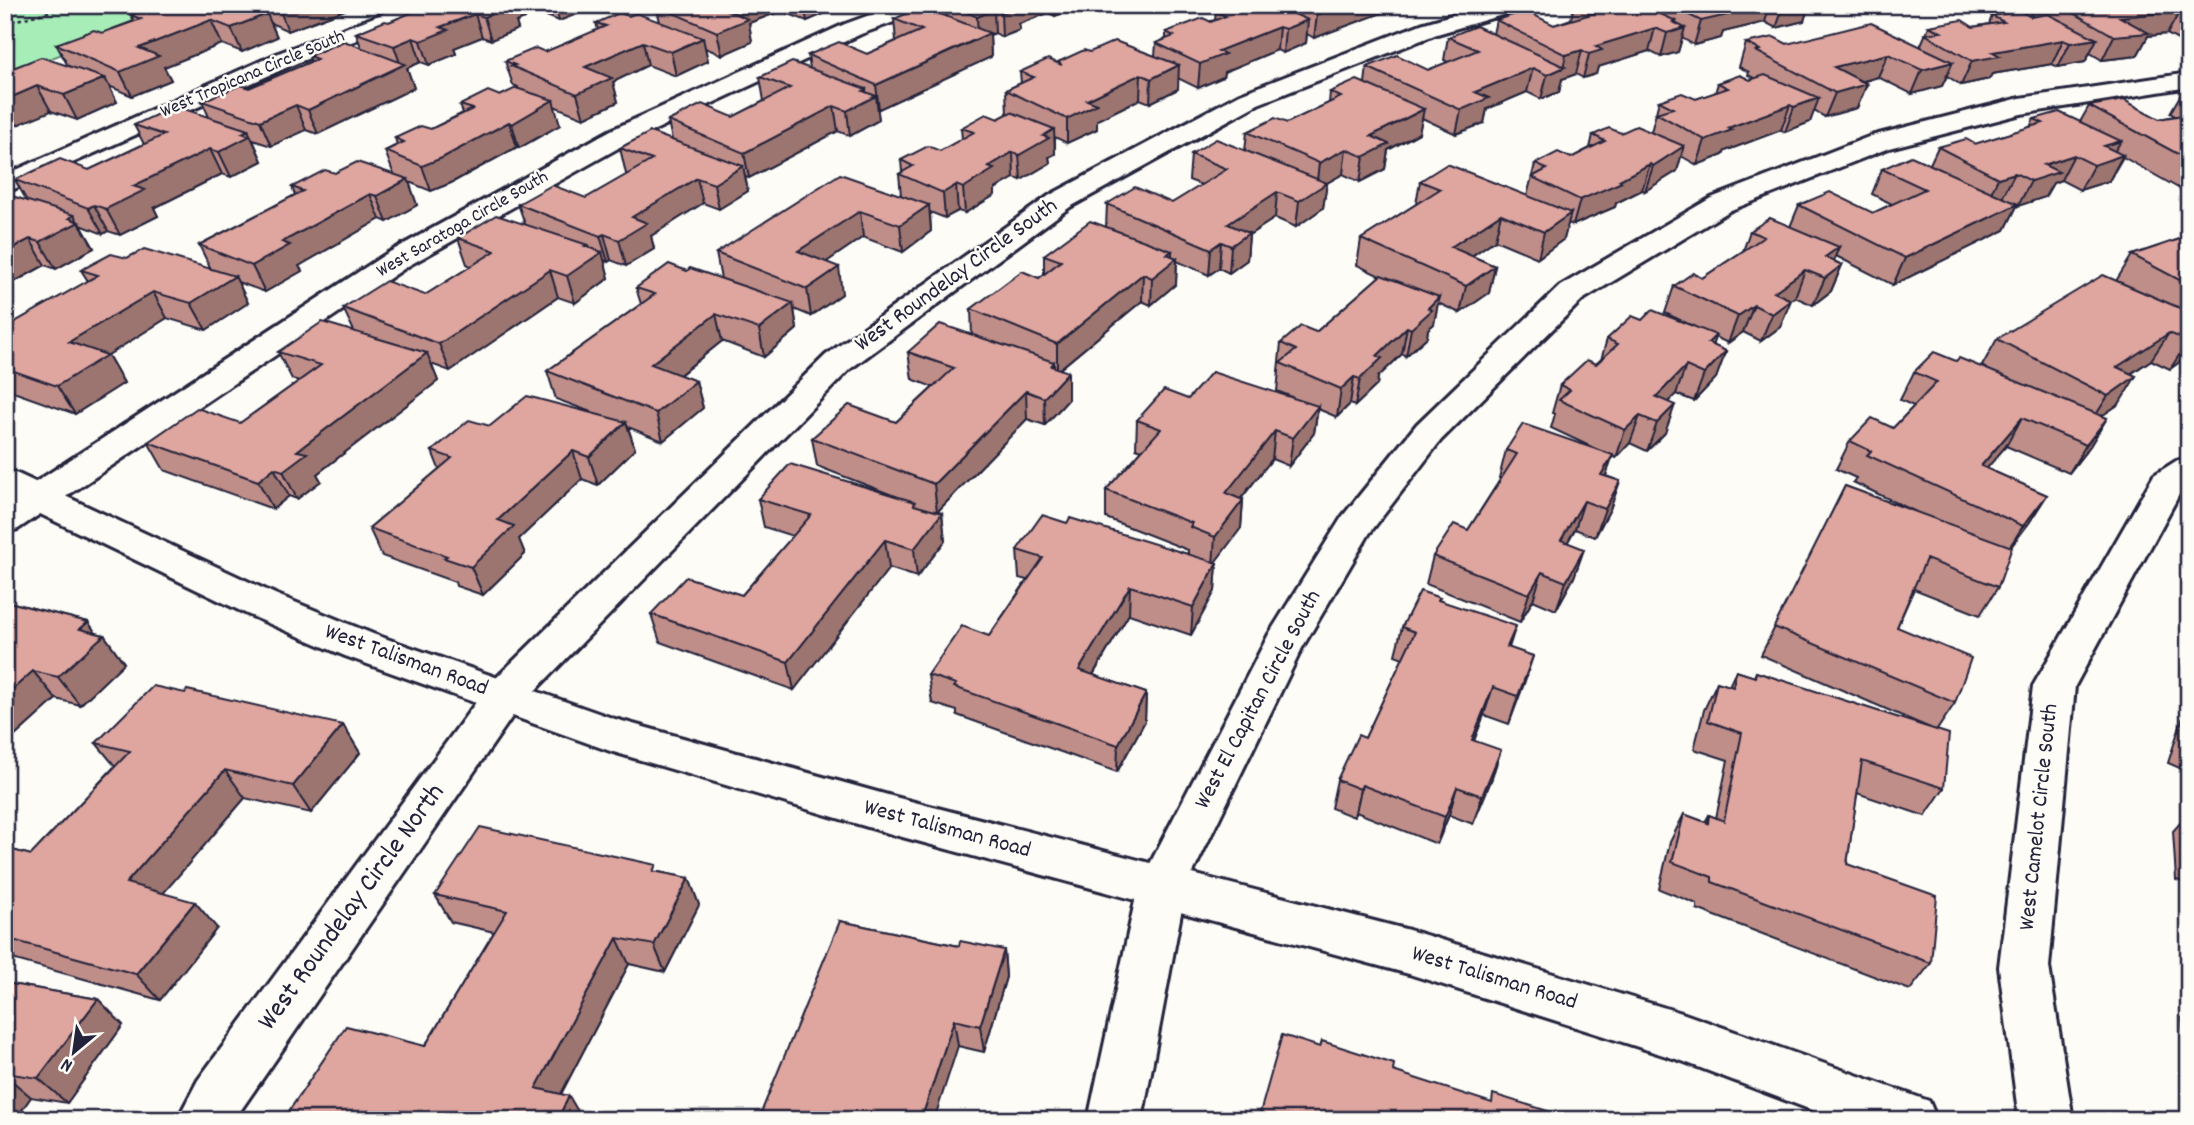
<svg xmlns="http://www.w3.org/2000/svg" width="2194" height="1125" font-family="Dekko,sans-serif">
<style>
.green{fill:#a7edb8;stroke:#64887a;stroke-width:2}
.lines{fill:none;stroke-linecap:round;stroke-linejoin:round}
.street-casing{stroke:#22223b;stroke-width:6}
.secondary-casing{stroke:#22223b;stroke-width:6}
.path{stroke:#22223b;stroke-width:2.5;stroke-dasharray:3.5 3.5;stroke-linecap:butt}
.street{fill:#fdfcf7;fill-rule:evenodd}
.secondary{fill:#fdfcf7;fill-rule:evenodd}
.wall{fill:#c08e89;stroke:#22223b;stroke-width:2}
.shaded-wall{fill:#9c746f;stroke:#22223b;stroke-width:2}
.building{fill:#dfa59f;stroke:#22223b;stroke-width:2}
.labels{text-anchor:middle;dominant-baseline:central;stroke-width:5;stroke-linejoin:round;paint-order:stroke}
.far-street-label{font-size:19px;fill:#22223b;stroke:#fdfcf7}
.street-label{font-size:23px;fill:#22223b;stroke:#fdfcf7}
.near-street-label{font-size:28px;fill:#22223b;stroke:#fdfcf7}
</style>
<rect width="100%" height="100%" fill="#fdfcf7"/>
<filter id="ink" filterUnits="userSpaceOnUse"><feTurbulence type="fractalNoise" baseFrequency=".0143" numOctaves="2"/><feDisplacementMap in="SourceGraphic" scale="14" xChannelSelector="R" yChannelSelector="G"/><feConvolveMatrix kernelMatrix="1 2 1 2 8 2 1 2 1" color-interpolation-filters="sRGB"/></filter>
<g filter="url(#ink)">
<path class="green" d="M5 5H183L5 77Z"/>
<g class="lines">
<g class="street-casing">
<g id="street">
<path d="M406 5H438L435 10 299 62 5 193V175L281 52Z"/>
<path d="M897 5H930L927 10 861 34 629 142 408 266 18 529 5 532V502L386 254 611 130 845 24Z"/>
<path d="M1486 5H1522L1519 10 1437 34 1258 104 1070 207 850 369 518 708 234 1120H177L198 1080 488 686 826 355 1050 195 1240 94 1421 24Z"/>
<path d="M2189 73V87L2021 114 1889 148 1731 210 1582 300 1441 440 1369 534 1302 648 1186 887 1142 1120H1088L1138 887 1269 634 1342 517 1417 424 1560 286 1711 198 1871 136 2020 98Z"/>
<path d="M2189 457V486L2181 491 2075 686 2049 967 2073 1120H2019L1999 967 2033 686 2154 475 2176 461Z"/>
</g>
</g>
<g class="secondary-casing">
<path id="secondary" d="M5 470 18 474 275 594 373 634 615 719 895 797 1409 930 1682 1013 1929 1101 1937 1120H1838L1682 1061 1409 974 895 835 610 751 345 656 247 614 5 497Z"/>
</g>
<path class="path" d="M5 23 76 5"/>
<use href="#street" class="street"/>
<use href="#secondary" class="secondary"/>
</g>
<g class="wall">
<path d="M246 5H358L288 31 271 23 277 37 242 52 222 44 164 67 171 80 132 96 109 86 117 102 77 120 51 111 5 71 68 66 56 44 102 33 134 21 131 15 247 7Z"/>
<path d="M430 5H600L559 21 521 6 525 19 516 22 518 29 491 40 482 37 454 48 456 54 429 65 421 62 407 68 414 88 318 134 306 130 271 146 253 140 262 161 231 177 222 174 154 208 158 216 120 235 108 231 103 234 81 225 94 248 56 269 45 265 5 287V194L27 201 15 180 89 170 144 144 134 125 209 117 202 101 249 88 311 62 309 56 361 47 356 33 389 22Z"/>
<path d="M656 5H835V9L807 21 781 11 749 23 752 42 722 55 705 48 708 61 676 76 648 65 613 82 618 102 584 118 554 106 560 125 519 148 517 147 451 183 431 191 409 182 417 205 387 222 380 219 299 266 302 271 265 292 238 282 248 303 206 330 167 318 108 355 124 383 75 414 5 389V327H6L88 281 81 270 127 258 211 269 199 245 295 195 292 187 335 173 394 175 385 151 397 145 395 138 431 129 463 113 460 105 500 96 518 88V87L513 85 505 61 545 52 598 30 596 23 629 16 660 22Z"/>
<path d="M946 5H1083L1055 16 1048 13 1019 24 1020 30 1002 37 995 33 990 35 991 57 879 109 877 108 879 120 850 136 838 131 749 178 745 177 748 191 719 209 703 203 651 236 654 249 626 266 611 260 608 262 604 260 609 278 575 303 558 297 450 371 431 364 438 381 317 474 321 481 297 499 289 496 273 509 164 470 148 442 240 423 299 381 292 379 278 352 354 331 343 308 425 295 471 266 467 264 458 238 525 224 518 204 586 198 628 174H626L620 148 672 140 668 121 733 117 764 101 760 77 810 69 808 55 867 54 896 41 894 19 947 17Z"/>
<path d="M1281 5H1412L1398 10 1395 8 1314 38 1307 34 1306 43 1283 53 1277 50 1224 72 1223 77 1198 88 1178 78V89L1150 103 1140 99 1097 120V129L1067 143 1055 137V154L1049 157 1050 163 1021 180 1014 178 995 189V195L965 213 958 211 945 218 930 212 931 231 903 252 863 237 826 262 842 294 811 316 794 309 797 329 764 357 722 341 680 375 696 381 703 408 663 441 628 427 635 449 598 485 582 479 519 539 525 554 483 595 456 586 455 582 382 556 369 528 439 469 432 451 490 426 591 412 556 399 547 371 641 304 636 288 687 271 721 279 716 253 901 195 899 174 902 172 901 160 940 151 962 139 961 128 998 119 1007 114 1006 90 1021 83 1020 72 1058 64V62L1090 52 1155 56 1156 43 1166 39V32L1215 20 1216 12 1250 7 1280 8Z"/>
<path d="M1574 5H1809L1804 21 1776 28 1765 22 1723 32 1721 38 1694 45 1682 38 1678 52 1661 57 1649 51 1598 67 1596 74 1583 78 1576 74 1562 79 1559 92 1541 99 1527 92 1487 109 1484 123 1456 134 1422 118 1419 133 1388 150 1385 169 1360 182 1343 174 1327 183 1323 208 1296 227 1275 218 1249 235 1247 260 1229 273 1219 268 1209 275 1177 261 1176 284 1151 305 1142 301 1060 369 1068 400 1045 425 1027 419 937 512 942 513 945 541 917 577 889 568 794 690 660 642 651 614 742 595 793 536 764 527 758 499 900 498 817 466 812 438 896 422 933 387 912 379 908 352 972 335 971 309 1039 278 1044 274V255L1106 227 1107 204 1172 203 1202 185 1189 180 1191 154 1245 151 1247 132 1287 123 1329 103 1330 92 1365 83 1367 67 1428 70 1448 62 1444 60 1448 37 1493 34 1496 20 1554 25 1571 19Z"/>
<path d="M2034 5H2189V46L2167 34 2148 36 2137 56 2102 60 2090 53 2085 62 2058 67 2052 64 1992 74 1989 79 1961 85 1947 76 1942 86 1912 94 1878 77 1862 82 1867 84 1857 108 1825 117 1814 111 1810 122 1785 132 1781 130 1725 151 1723 155 1697 165 1681 156 1677 171 1645 191 1642 190 1616 203 1615 207 1573 225 1568 223 1564 239 1538 258 1495 240 1472 256 1495 266 1489 293 1460 313 1438 303 1434 324 1428 329 1427 337 1406 356 1402 354 1378 377 1377 385 1355 406 1350 404 1337 417 1318 409 1314 433 1289 466 1272 459 1241 499 1243 500 1241 528 1215 562 1217 563 1215 591 1191 635 1129 614 1093 675 1146 693 1145 721 1117 772 957 715V711L932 703 928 675 989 636 1027 580 1019 578 1017 550 1067 523 1188 554V550L1106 518V490L1142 450 1136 448 1137 420 1188 399 1292 397 1277 391 1279 371H1278L1281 343 1316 332 1380 276 1357 265 1361 239 1416 204 1420 181 1527 196 1535 164 1571 158 1590 148 1593 135 1651 132 1659 101 1696 99 1715 93 1718 83 1750 80 1754 78 1748 75 1749 72 1739 67 1746 43 1920 47 1929 26 1973 27 1989 24 1992 16 2034 17 2030 14Z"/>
<path d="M2189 88V187L2180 189 2123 157 2109 181 2080 190 2061 180 2053 183 2045 197 2017 206 2005 230 1893 285 1836 256 1834 261 1842 265 1831 291 1813 305 1795 297 1790 300 1780 327 1761 341 1743 332 1728 343 1715 337 1712 345 1726 351 1716 378 1694 401 1676 394 1668 402 1665 433 1647 451 1630 443 1616 458 1612 456 1606 476 1620 481 1610 509 1595 537 1575 529 1567 543 1584 549 1574 577 1556 610 1533 600 1520 622 1426 584 1433 556 1468 530 1501 478H1499L1506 450 1600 451 1551 428 1555 414 1552 413 1560 385 1596 364 1601 360 1607 339 1642 320 1695 327 1665 313 1674 286 1702 278 1743 251 1750 231 1790 227 1799 205 1873 213 1892 204 1872 194 1882 169 1930 164 1938 147 1975 144 2030 127 2034 119 2080 122 2089 106 2159 119 2175 116 2170 113 2184 89Z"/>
<path d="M2189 236V355L2170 369 2151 360 2131 374 2119 404 2101 416 2107 418 2090 446 2069 473 2006 446 1986 468 2047 495 2029 523 2011 547 1998 587 1980 615 1914 589 1897 627 1955 703 1937 730 1944 788 1925 816 1857 793 1847 864 1931 963 1910 990 1697 909V904L1659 889 1670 842 1684 814 1705 822 1709 815 1716 818 1728 760 1694 749 1704 710 1717 682 1729 686 1736 671 1754 677 1756 672 1930 728 1761 655 1845 486 1916 512 1853 482 1856 478 1836 469 1850 441 1893 428 1914 406 1900 400 1914 372 1956 361 1990 371 1982 366 1997 339 2116 281 2132 255Z"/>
<path d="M1439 600 1509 648 1533 656 1509 724 1484 715 1474 740 1492 778 1473 824 1449 815 1437 844 1356 812 1354 817 1331 808 1337 780 1365 738 1403 658 1395 655 1402 627Z"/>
<path d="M5 601 88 622 96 633 104 635 124 663 80 705 56 699 5 745Z"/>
<path d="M2189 711V772L2168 763 2182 719Z"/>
<path d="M343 725 360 753 311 813 245 798 163 893 217 928 160 1000 5 957V848L31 855 115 766 96 743Z"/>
<path d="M2189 813V972L2183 882 2176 880 2173 831Z"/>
<path d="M659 872 689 878 699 905 665 972 629 964 561 1094 583 1120H292L287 1114 425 1046 494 932 451 922 435 895Z"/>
<path d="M840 921 959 946 1004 950 1006 977 984 1052 958 1046Z"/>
<path d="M5 983 98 999 123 1025 67 1103 31 1097 15 1120H5Z"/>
<path d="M2189 1012V1082L2186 1081 2182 1018Z"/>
</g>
<g class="shaded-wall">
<path d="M286 5H358L288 31 279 8Z"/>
<path d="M503 5H521L525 19 516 22 518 29 491 40 484 17Z"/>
<path d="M555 5H600L559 21Z"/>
<path d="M733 5H781V11L749 23 752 42 722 55 717 32 724 9Z"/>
<path d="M804 5H835V9L807 21Z"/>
<path d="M1012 5H1048V13L1019 24 1020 30 1002 37 1001 13Z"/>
<path d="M1055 5H1083L1055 16Z"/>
<path d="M1343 5H1395V8L1314 38 1317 15Z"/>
<path d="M1399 5H1412L1398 10Z"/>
<path d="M1744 5H1770L1765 22 1723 32 1721 38 1694 45 1701 21 1720 11Z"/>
<path d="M1784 5H1809L1804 21 1776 28Z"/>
<path d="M994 10 995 33 990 35 991 57 879 109 876 85 978 39 977 17Z"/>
<path d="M2180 11 2167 34 2148 36 2137 56 2102 60 2114 36 2120 17Z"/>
<path d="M267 14 277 37 242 52 231 28Z"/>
<path d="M475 14 482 37 454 48 456 54 429 65 421 41 440 27Z"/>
<path d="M211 20 222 44 164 67 171 80 132 96 120 72 139 48Z"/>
<path d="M1308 20 1306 43 1283 53 1285 29Z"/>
<path d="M1676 21 1673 32 1685 28 1678 52 1661 57 1667 33 1673 22Z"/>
<path d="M1279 27 1277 50 1224 72 1223 77 1198 88 1200 64 1218 51Z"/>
<path d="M1655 28 1649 51 1598 67 1596 74 1583 78 1589 54 1596 46Z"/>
<path d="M413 38 421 62 407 68 414 88 318 134 308 110 401 66 394 46Z"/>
<path d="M703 38 708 61 676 76 671 52Z"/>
<path d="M2097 39 2085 62 2058 67 2070 43Z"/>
<path d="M2063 40 2052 64 1992 74 1989 79 1961 85 1972 61 1993 52Z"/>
<path d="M643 42 648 65 613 82 618 102 584 118 577 94 585 67Z"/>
<path d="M1582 50 1576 74 1562 79 1559 92 1541 99 1547 75 1563 68 1566 55Z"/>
<path d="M1888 54 1878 77 1830 90 1834 67Z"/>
<path d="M1953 62 1942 86 1912 94 1922 70Z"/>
<path d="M1179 65 1178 89 1150 103 1151 79Z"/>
<path d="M1533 68 1527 92 1487 109 1484 123 1456 134 1461 110 1475 92Z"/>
<path d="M1141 74 1140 99 1097 120V129L1067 143V119L1087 100Z"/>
<path d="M105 78 117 102 77 120 64 95Z"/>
<path d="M1867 84 1857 108 1825 117 1835 93Z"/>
<path d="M37 86 51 111 5 130V100Z"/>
<path d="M866 89 867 100 876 96 879 120 850 136 847 111 863 91Z"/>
<path d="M1819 98 1810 122 1785 132 1794 107Z"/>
<path d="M553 100 560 125 519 148 512 124Z"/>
<path d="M296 105 306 130 271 146 260 121Z"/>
<path d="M1790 105 1781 130 1725 151 1723 155 1697 165 1705 140 1728 128Z"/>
<path d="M834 106 838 131 749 178 744 153Z"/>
<path d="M1424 109 1419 133 1388 150 1385 169 1360 182 1364 157 1371 136Z"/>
<path d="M509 122 517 147 451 183 431 191 422 166Z"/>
<path d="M1054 129 1055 154 1049 157 1050 163 1021 180 1019 155 1043 136Z"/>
<path d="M248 130 262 161 231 177 219 152 242 133Z"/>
<path d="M2121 141 2110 159 2123 155 2109 181 2080 190 2104 146Z"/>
<path d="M1684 146 1677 171 1645 191 1653 166Z"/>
<path d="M210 149 222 174 154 208 158 216 120 235 106 209 133 186Z"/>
<path d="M1346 149 1343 174 1327 183 1323 208 1296 227 1299 201 1316 189 1319 163Z"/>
<path d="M1013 152 1014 178 995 189V195L965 213 963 188 988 167Z"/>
<path d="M2074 155 2061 180 2053 183 2045 197 2018 206 2031 181 2044 165Z"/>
<path d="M1650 164 1642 190 1616 203 1615 207 1573 225 1580 200Z"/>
<path d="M743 166 748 191 719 209 714 184Z"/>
<path d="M2015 173 2002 198 1986 203 1998 178Z"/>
<path d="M2189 174V187L2180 189Z"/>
<path d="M697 178 703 203 651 236 654 249 626 266 619 240 632 217Z"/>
<path d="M408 179 417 205 387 222 377 196Z"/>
<path d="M956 185 958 211 945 218 943 193Z"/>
<path d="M1277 192 1275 218 1249 235 1247 260 1229 273 1231 246 1228 224Z"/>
<path d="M370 194 380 219 299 266 302 271 265 292 252 266 282 242Z"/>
<path d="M2018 204 2005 230 1893 285 1905 258Z"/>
<path d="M94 205 108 231 103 234 88 208Z"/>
<path d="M929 205 931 231 903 252 900 225Z"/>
<path d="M860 211 863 237 803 278 798 251Z"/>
<path d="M1571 213 1564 239 1538 258 1544 232Z"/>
<path d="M1501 214 1495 240 1446 273 1451 247Z"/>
<path d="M74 215 94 248 56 269 40 242 69 218Z"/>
<path d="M604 234 611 260 608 262 600 236Z"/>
<path d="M30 239 45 265 5 287V252Z"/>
<path d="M1221 242 1219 268 1209 275 1211 249Z"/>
<path d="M588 245 592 259 602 252 609 278 575 303 567 276 585 246Z"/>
<path d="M1839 247 1828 274 1825 257Z"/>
<path d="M1172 251V262L1177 258 1176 284 1151 305 1152 278 1167 254Z"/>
<path d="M1842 265 1831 291 1813 305 1825 278Z"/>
<path d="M1495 266 1489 293 1460 313 1466 286Z"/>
<path d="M839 267 842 294 811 316 807 289Z"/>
<path d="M550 270 558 297 450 371 439 344Z"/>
<path d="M1805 270 1795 297 1771 313 1774 292Z"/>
<path d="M1143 274 1142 301 1057 371V344Z"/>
<path d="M235 276 248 303 206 330 191 303Z"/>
<path d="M153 292 167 318 108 355 124 383 75 414 57 386 69 342Z"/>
<path d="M1439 297 1434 324 1428 329 1427 337 1406 356 1411 329 1428 308Z"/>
<path d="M1791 300 1780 327 1761 341 1772 314Z"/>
<path d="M793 303 797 329 764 357 759 329Z"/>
<path d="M1754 305 1743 332 1728 343 1738 316Z"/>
<path d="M716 314 722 341 658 392 651 364Z"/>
<path d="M1407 327 1402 354 1378 377 1377 385 1355 406 1360 379 1377 356Z"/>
<path d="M2169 333 2151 360 2100 394 2117 367Z"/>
<path d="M1716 335 1706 363 1708 343Z"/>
<path d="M2189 341V355L2170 369 2188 342Z"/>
<path d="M1726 351 1716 378 1694 401 1704 374Z"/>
<path d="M427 353 438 381 317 474 321 481 297 499 283 471 297 451Z"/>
<path d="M1054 362 1055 386 1068 372V400L1045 425 1044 398 1051 366Z"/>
<path d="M1686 366 1676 394 1650 420 1656 397Z"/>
<path d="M2136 376 2119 404 2090 424 2108 396Z"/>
<path d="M1354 377 1350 404 1337 417 1341 389Z"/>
<path d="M696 381 703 408 663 441 656 413Z"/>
<path d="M1026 391 1027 419 937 512 934 484Z"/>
<path d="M1675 405 1665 433 1647 451 1657 423Z"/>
<path d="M1318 406 1314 433 1289 466 1293 438Z"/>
<path d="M1640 416 1630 443 1616 458 1625 430Z"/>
<path d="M2022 418 2006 446 1965 494 1981 466Z"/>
<path d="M2107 418 2090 446 2069 473 2086 445Z"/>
<path d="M626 422 635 449 598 485 589 457Z"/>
<path d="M1275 431 1272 459 1223 521 1226 493Z"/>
<path d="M573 451 582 479 519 539 525 554 483 595 471 567 498 520Z"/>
<path d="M1613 455 1603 483 1601 475Z"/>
<path d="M274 468 289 496 273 509 258 481Z"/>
<path d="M1620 481 1610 509 1595 537 1605 509Z"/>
<path d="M2047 495 2029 523 2005 554 2023 526Z"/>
<path d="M1243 500 1241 528 1213 565 1215 537Z"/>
<path d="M1584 501 1575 529 1553 568 1561 540Z"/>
<path d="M942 513 945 541 917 577 914 549Z"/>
<path d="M885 540 889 568 794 690 788 662Z"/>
<path d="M1584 549 1574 577 1556 610 1566 582Z"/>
<path d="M1217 563 1215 591 1191 635 1193 607Z"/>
<path d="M1542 572 1533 600 1520 622 1529 594Z"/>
<path d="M1130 586 1129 614 1079 698V670Z"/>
<path d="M88 622 100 639 104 635 124 663 80 705 58 677 80 629Z"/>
<path d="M1516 626 1507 654V647Z"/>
<path d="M1533 656 1524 684 1509 724 1518 696Z"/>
<path d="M33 671 56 699 5 745V696Z"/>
<path d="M1493 687 1484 715 1464 767 1472 740Z"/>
<path d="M1146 693 1145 721 1117 772 1118 745Z"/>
<path d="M343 725 360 753 311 813 293 786Z"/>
<path d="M1501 750 1492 778 1473 824 1482 796Z"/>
<path d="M225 770 245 798 149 910 126 883Z"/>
<path d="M1362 785 1356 812 1354 817 1360 789Z"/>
<path d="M1457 787 1449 815 1437 844 1445 817Z"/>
<path d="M689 878 699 905 665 972 654 945Z"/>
<path d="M195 902 217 928 160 1000 136 974Z"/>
<path d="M617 938 629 964 551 1113 536 1088Z"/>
<path d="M1004 950 1006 977 984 1052 980 1026Z"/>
<path d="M98 999 123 1025 67 1103 38 1078Z"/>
<path d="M954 1020 958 1046 934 1120H921Z"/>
<path d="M5 1075 31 1097 15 1120H5Z"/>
<path d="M569 1096 583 1120H557Z"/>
</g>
<g class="building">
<path d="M159 5H243L267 14 231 28 211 20 139 48 159 56 120 72 56 44 94 30 102 33 141 19 131 15Z"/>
<path d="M273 5H286L279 8Z"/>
<path d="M430 5H510L512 6 484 17 475 14 440 27 448 30 421 41 413 38 394 46 356 33 385 21 389 22Z"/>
<path d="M658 5H733L724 9 748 19 717 32 657 6Z"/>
<path d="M952 5H1016L1019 7 1001 13 994 10 977 17Z"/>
<path d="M1232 5H1245L1250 7 1255 5H1274L1308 20 1285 29 1279 27 1218 51 1225 54 1200 64 1156 43 1174 36 1166 32 1203 18 1211 22 1226 16 1216 12Z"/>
<path d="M1299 5H1343L1317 15Z"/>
<path d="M1595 5H1641L1676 21 1673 22 1685 28 1667 33 1655 28 1596 46 1602 50 1589 54 1582 50 1566 55 1496 20 1526 11 1554 25 1605 10Z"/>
<path d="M1669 5H1744L1720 11 1728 15 1701 21Z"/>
<path d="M2060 5H2189V15L2180 11 2120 17 2149 33 2114 36Z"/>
<path d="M922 7 990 33 876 85 808 55 839 42 867 54 922 30 894 19Z"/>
<path d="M2020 11 2031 17 2048 14 2097 39 2070 43 2063 40 1993 52 2000 56 1972 61 1925 34 1941 32 1929 26 1962 20 1973 27 2004 22 1992 16Z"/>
<path d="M619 13 629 16 636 13 703 38 671 52 643 42 585 67 612 78 577 94 511 66 515 65 505 61 536 48 545 52 606 26 596 23Z"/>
<path d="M1871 23 1953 62 1922 70 1888 54 1834 67 1867 84 1835 93 1756 51 1760 50 1746 43 1774 37 1787 44Z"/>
<path d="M1476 26 1565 67 1547 75 1533 68 1475 92 1489 98 1461 110 1367 67 1397 55 1428 70 1478 50 1448 37Z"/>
<path d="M344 41 405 64 308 110 296 105 260 121 202 101 241 85 249 88 317 59 309 56Z"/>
<path d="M1115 41 1179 65 1151 79 1141 74 1087 100 1097 104 1067 119 1006 90 1034 77 1020 72 1048 59 1062 65 1058 62 1084 50 1090 52Z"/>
<path d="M41 57 105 78 64 95 37 86 5 100V71Z"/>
<path d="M792 62 866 89 863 91 876 96 847 111 834 106 744 153 668 121 702 104 733 117 790 88 760 77Z"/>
<path d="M1740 75 1750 80 1765 75 1819 98 1794 107 1790 105 1728 128 1732 130 1705 140 1656 113 1673 108 1659 101 1682 93 1696 99 1728 88 1718 83Z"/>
<path d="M1357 80 1424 109 1371 136 1389 144 1364 157 1346 149 1319 163 1247 132 1275 118 1287 123 1341 97 1330 92Z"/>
<path d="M516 88 553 100 512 124 509 122 442 158 422 166 385 151 404 142 395 138 421 126 431 129 473 109 460 105 488 91 500 96Z"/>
<path d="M2124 100 2159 119 2189 114V160L2089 106Z"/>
<path d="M175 106 248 130 242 133 250 136 219 152 210 149 133 186 145 190 106 209 94 205 88 208 15 180 60 159 89 170 164 135 134 125Z"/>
<path d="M1011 112 1054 129 1043 136 1049 138 1019 155 1013 152 988 167 994 169 963 188 956 185 943 193 899 174 913 166 901 160 928 146 940 151 974 132 961 128 986 114 998 119Z"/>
<path d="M2059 112 2121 141 2104 146 2123 155 2094 165 2074 155 2044 165 2059 172 2031 181 2015 173 1998 178 1938 147 1966 139 1975 144 2043 123 2034 119Z"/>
<path d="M1636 126 1684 146 1653 166 1650 164 1619 180 1622 182 1580 200 1532 177 1547 169 1535 164 1558 152 1571 158 1605 141 1593 135 1609 128 1621 133Z"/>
<path d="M650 132 743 166 714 184 697 178 632 217 647 223 619 240 604 234 600 236 518 204 552 185 586 198 652 160 620 148Z"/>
<path d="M1216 139 1327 183 1299 201 1277 192 1228 224 1249 233 1231 246 1221 242 1211 249 1107 204 1135 187 1172 203 1227 169 1191 154Z"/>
<path d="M1911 156 2018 204 1905 258 1799 205 1830 192 1873 213 1925 189 1882 169Z"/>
<path d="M357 162 408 179 377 196 370 194 282 242 290 245 252 266 199 245 303 191 292 187 325 170 335 173Z"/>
<path d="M1447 164 1571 213 1544 232 1501 214 1451 247 1495 266 1466 286 1361 239 1440 189 1420 181Z"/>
<path d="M840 174 929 205 900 225 860 211 798 251 839 267 807 289 716 253Z"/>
<path d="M5 194 74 215 69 218 79 222 40 242 30 239 5 252Z"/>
<path d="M496 215 588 245 585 246 602 252 567 276 550 270 439 344 343 308 386 281 425 295 495 251 458 238Z"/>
<path d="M1770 218 1839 247 1825 257 1842 265 1825 278 1805 270 1774 292 1791 300 1772 314 1754 305 1738 316 1674 286 1693 273 1702 278 1764 237 1750 231Z"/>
<path d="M1090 221 1172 251 1167 254 1177 258 1152 278 1143 274 1057 344 971 309 1022 271 1039 278 1061 261 1044 255Z"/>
<path d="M2189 236V285L2132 255Z"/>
<path d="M144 249 235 276 191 303 153 292 69 342 107 355 57 386 5 368V327H6L98 275 81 270 111 254 127 258Z"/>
<path d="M669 264 687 271 690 268 793 303 759 329 716 314 651 364 696 381 656 413 547 371 655 294 636 288Z"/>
<path d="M1381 275 1439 297 1428 308 1432 310 1411 329 1407 327 1377 356 1382 358 1360 379 1354 377 1341 389 1280 363 1296 350 1281 343 1301 326 1316 332Z"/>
<path d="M2103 275 2189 312V341L2169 333 2117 367 2136 376 2108 396 1997 339Z"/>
<path d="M1652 310 1716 335 1708 343 1726 351 1704 374 1686 366 1656 397 1675 405 1657 423 1640 416 1625 430 1559 400 1570 390 1560 385 1587 360 1596 364 1618 344 1607 339 1632 316 1642 320Z"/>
<path d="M322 322 427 353 297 451 307 453 283 471 274 468 258 481 148 442 197 408 240 423 321 365 278 352Z"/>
<path d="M940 324 1054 362 1051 366 1068 372 1044 398 1026 391 934 484 812 438 849 405 896 422 954 368 908 352Z"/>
<path d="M1934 352 1956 361 1959 358 2107 418 2086 445 2022 418 1981 466 2047 495 2023 526 1867 455 1871 451 1850 441 1872 418 1893 428 1937 382 1914 372Z"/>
<path d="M1212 372 1318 406 1293 438 1275 431 1226 493 1243 500 1215 537 1190 527 1192 523 1106 490 1161 429 1137 420 1164 390 1188 399Z"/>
<path d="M527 396 626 422 589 457 573 451 498 520 514 526 471 567 444 558 447 556 369 528 452 458 432 451 469 420 490 426Z"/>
<path d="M1523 424 1613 455 1601 475 1620 481 1605 509 1584 501 1561 540 1584 549 1566 582 1542 572 1529 594 1433 556 1454 524 1468 530 1517 454 1506 450Z"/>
<path d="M790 464 915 502 914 505 942 513 914 549 885 540 788 662 651 614 686 577 742 595 811 515 758 499Z"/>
<path d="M1845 486 2012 547 1998 587 1926 559 1897 627 1971 658 1955 703 1774 627Z"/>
<path d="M1042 515 1067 523 1070 518 1217 563 1193 607 1130 586 1079 670 1146 693 1118 745 954 687 956 684 928 675 962 626 989 636 1043 558 1017 550Z"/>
<path d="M1420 591 1440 598 1438 600 1516 626 1507 647 1533 656 1518 696 1493 687 1472 740 1501 750 1482 796 1457 787 1445 817 1362 785 1360 789 1337 780 1358 735 1365 738 1415 632 1402 627Z"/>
<path d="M5 601 88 622 80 629 104 635 58 677 33 671 5 696Z"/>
<path d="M1736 671 1755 677 1756 672 1949 734 1944 788 1862 761 1847 864 1937 896 1931 963 1712 882V877L1672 862 1684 814 1708 823 1709 815 1724 821 1742 733 1708 721 1717 682 1733 687Z"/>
<path d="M153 686 185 693 187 690 343 725 293 786 225 770 126 883 195 902 136 974 5 938V848L31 855 130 751 96 743Z"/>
<path d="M480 827 656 865 653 871 689 878 654 945 617 938 536 1088 569 1096 557 1120H309L287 1114 346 1026 425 1046 507 911 435 895Z"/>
<path d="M840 921 959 946 960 941 1004 950 980 1026 954 1020 921 1120H758Z"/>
<path d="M5 983 98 999 38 1078 5 1073Z"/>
<path d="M1282 1035 1320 1047 1322 1041 1394 1064 1393 1071 1492 1103 1493 1094 1570 1118V1120H1258Z"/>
</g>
</g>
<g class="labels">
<g class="far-street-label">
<text transform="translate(253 75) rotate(-23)">West Tropicana Circle South</text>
<text transform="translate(463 225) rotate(-30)">West Saratoga Circle South</text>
</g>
<g class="street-label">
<text transform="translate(957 276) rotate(-36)">West Roundelay Circle South</text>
<text transform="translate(406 661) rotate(20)">West Talisman Road</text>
<text transform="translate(1259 700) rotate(-62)">West El Capitan Circle South</text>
<text transform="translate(2040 817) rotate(-84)">West Camelot Circle South</text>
<text transform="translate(947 830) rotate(15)">West Talisman Road</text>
<text transform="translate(1494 979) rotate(17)">West Talisman Road</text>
</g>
<g class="near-street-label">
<text transform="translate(353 908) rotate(-54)">West Roundelay Circle North</text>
</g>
</g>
<rect width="2194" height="1125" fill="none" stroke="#fdfcf7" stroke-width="28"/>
<rect x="14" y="14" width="2166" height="1097" fill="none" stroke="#22223b" stroke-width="2.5" filter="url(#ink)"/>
<g transform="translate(74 1052) rotate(209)" stroke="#fdfcf7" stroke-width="5" paint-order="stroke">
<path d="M0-5L12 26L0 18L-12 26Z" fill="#22223b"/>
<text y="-10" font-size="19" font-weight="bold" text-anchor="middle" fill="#22223b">N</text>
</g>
</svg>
